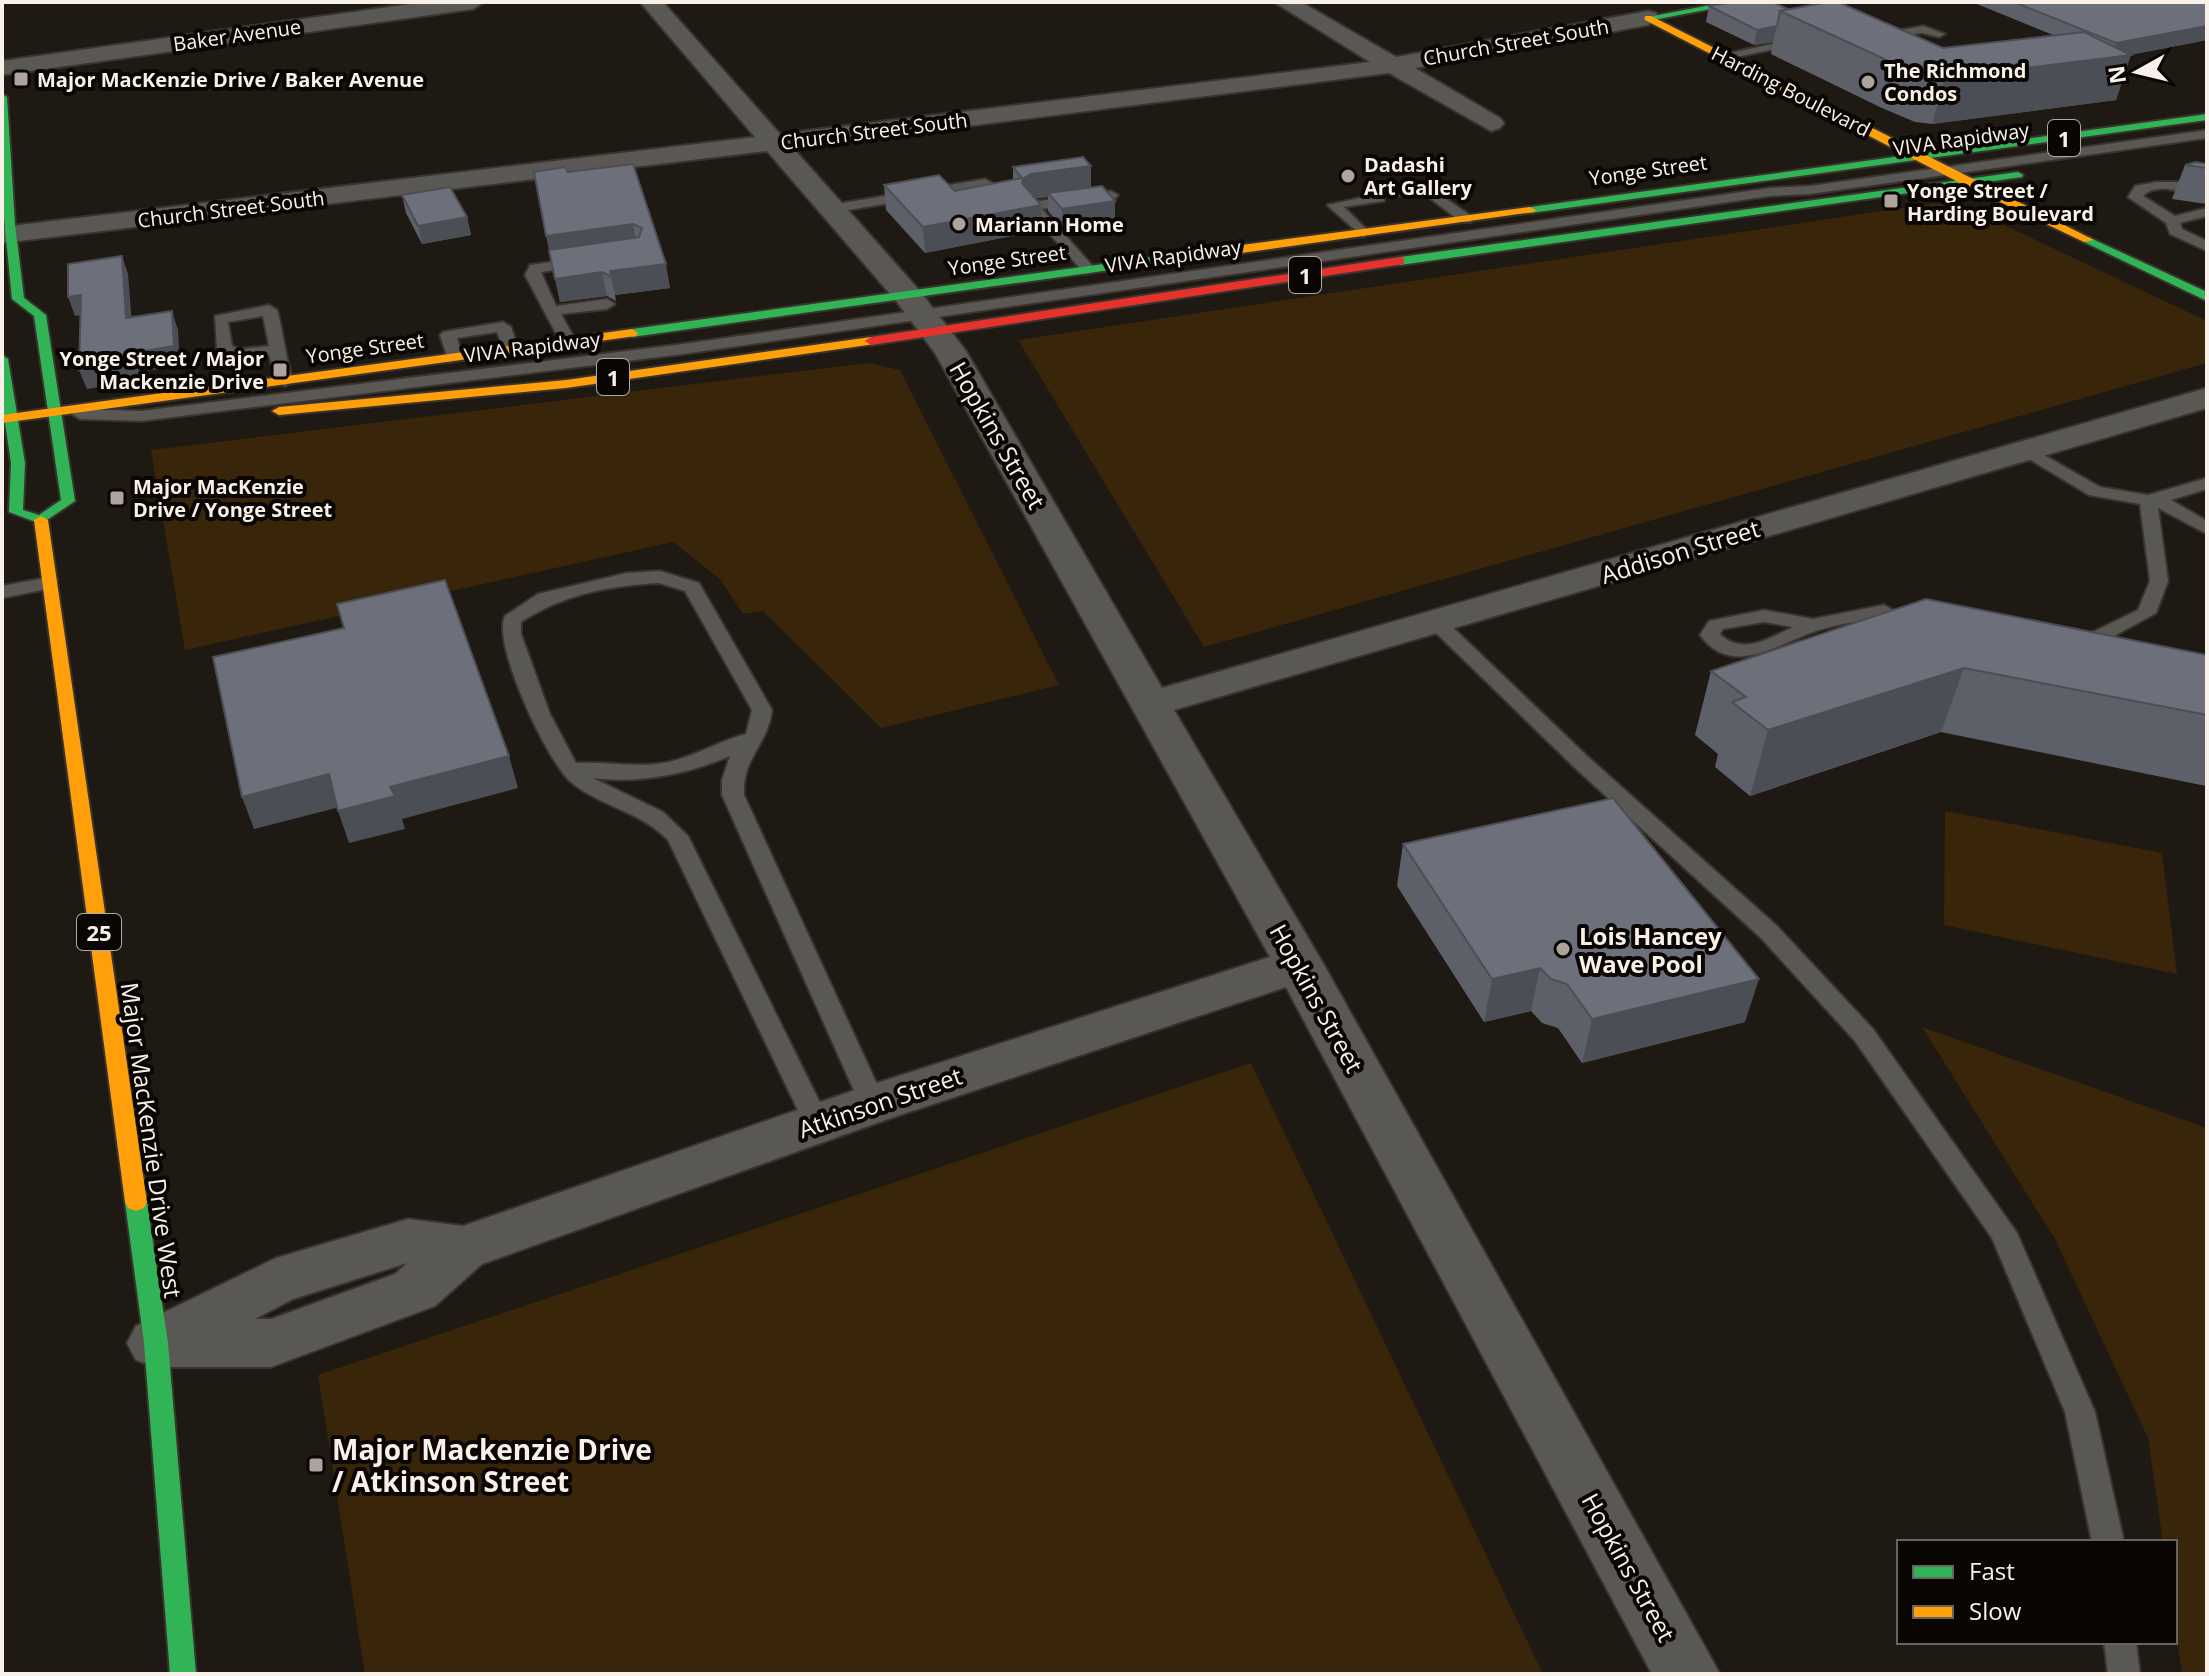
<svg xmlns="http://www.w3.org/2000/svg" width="2209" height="1676" font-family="'Open Sans',sans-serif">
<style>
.green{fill:#392509}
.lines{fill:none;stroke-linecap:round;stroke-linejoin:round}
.lane-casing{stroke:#38332d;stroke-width:4}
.street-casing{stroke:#38332d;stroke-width:4}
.fast-casing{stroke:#38332d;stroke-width:4}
.slow-casing{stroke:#38332d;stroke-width:4}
.jam-casing{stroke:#38332d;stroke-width:4}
.lane{fill:#5a5854;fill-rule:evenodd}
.street{fill:#5a5854;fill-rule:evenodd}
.fast{fill:#30b455;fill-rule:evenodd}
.slow{fill:#ff9f0a;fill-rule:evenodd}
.jam{fill:#e5322d;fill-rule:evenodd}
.wall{fill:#5e6069}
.shaded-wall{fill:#4c4e55}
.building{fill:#6d707a;stroke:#4c4e55;stroke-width:2}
.poi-dot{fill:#ada59d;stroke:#0a0603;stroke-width:3}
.labels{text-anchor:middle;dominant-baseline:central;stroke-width:8;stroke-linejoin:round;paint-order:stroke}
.far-street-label{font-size:20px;fill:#f9f1e8;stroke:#0a0603}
.far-poi-label{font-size:20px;font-weight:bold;fill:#f9f1e8;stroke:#0a0603;text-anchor:start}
.shield{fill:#0a0603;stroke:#b1aaa3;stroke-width:2}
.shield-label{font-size:22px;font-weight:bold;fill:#f9f1e8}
.street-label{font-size:24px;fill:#f9f1e8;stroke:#0a0603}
.poi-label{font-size:24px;font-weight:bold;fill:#f9f1e8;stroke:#0a0603;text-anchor:start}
.near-poi-label{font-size:28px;font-weight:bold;fill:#f9f1e8;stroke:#0a0603;text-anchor:start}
</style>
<rect width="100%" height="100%" fill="#1f1913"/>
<g class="green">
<path d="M1935 203 1972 210 2207 321V363L1204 647 1018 340Z"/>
<path d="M868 363 900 370 1059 685 881 728 763 611 743 614 720 579 673 542 185 650 151 450Z"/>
<path d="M1945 811 2162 853 2177 974 1944 925Z"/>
<path d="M1922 1027 2207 1128V1674H2182L2175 1623V1542H2163L2148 1438 2055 1239Z"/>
<path d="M1251 1063 1543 1674H365L318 1375Z"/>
</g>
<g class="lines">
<g class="lane-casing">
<g id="lane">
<path d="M1923 26 1945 34 1939 37 1922 33 1875 39 1869 36Z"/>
<path d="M1800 38 1806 41 1804 43 1722 60 1716 56Z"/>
<path d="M2207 130V138L1810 194 1770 196 683 354 141 421 80 419 72 414 80 409 141 411 683 344 1770 188 1810 186Z"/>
<path d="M985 179 992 183 990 186 831 213 824 209 831 205Z"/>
<path d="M2156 182H2179L2207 191V197L2202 198C2184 193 2158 181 2143 196L2175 216 2207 208V216L2180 223 2182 229 2207 241V251L2170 234 2166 223 2128 197 2135 186Z"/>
<path d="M1425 184 1471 216V222H1461L1422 192 1392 197 1385 193Z"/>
<path d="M1111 191 1118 195 1116 198 1042 209 1097 271 1085 274 1025 206 1032 202Z"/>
<path d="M1379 194 1384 195V201L1344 207 1370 233 1363 237 1327 205Z"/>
<path d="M580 258 585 259V265L541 272 556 306 607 299 615 304 607 309 561 314 577 343 569 348 561 343 525 275 530 265Z"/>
<path d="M269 305 277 310C284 335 285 356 293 381L285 386 277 381 269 355 238 359 217 349 215 316ZM263 316 269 346 240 349 232 346 228 322Z"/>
<path d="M503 322 511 327 519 351 517 354H505L497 332 457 338 463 359 449 362 440 335 443 332Z"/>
<path d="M2030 447 2100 487 2148 495 2207 478V489L2171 500 2207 521V534L2158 508 2168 581 2156 613 2103 642 2068 645 2065 641 2068 637 2091 633 2138 610 2150 581 2140 504 2089 495 2024 456V448Z"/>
<path d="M660 571 699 583 772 710C768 745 742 757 744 795L886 1104 882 1111 873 1114 864 1111 860 1104 722 795V780L730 756C687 774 639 784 593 778L663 812 688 836 830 1123 826 1130 817 1133 808 1130 804 1123 668 840C640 811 602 807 572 783 548 764 491 642 505 616L538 594 627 573ZM659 583 685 591 752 710 746 734C718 741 693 758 664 763 634 768 605 761 576 763L550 714 521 634V622C564 594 608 586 659 583Z"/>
<path d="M50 577 57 579V587L2 598V586Z"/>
<path d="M1884 605 1915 623 1918 627 1915 631H1901L1881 617C1861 621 1839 624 1819 630 1780 642 1733 680 1700 635L1709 621 1764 610 1813 619ZM1764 622 1793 627C1770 638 1741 656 1720 634L1723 629Z"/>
<path d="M1437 617 1444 619 1587 756 1777 926 1873 1029 2017 1233 2095 1412 2124 1542H2092L2065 1412 1992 1238 1855 1041 1761 938 1573 766 1430 627 1427 623Z"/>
<path d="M2104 1642H2136L2140 1674H2108Z"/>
</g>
</g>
<g class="street-casing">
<g id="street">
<path d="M425 2H484L473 9 2 75V61Z"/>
<path d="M640 2H663L780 134 1370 62 1274 2H1301L1396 57 1648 11 1656 13 1659 18 1648 25 1415 68 1500 118 1504 123 1500 128 1491 131 1389 73 793 148 919 290 966 351 1162 688 2207 388V408L1174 710 1324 965 1720 1674H1652L1286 987 891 1118 482 1264 435 1306 271 1367H156L136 1360 127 1343 136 1326 276 1258 408 1219 463 1226 855 1090 1270 957 935 353 897 302 767 151 2 243V227L755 137ZM407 1263 395 1274 271 1319H255L293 1299Z"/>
</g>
</g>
<g class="fast-casing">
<g id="fast">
<path d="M1726 2H1747L1648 21 1643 18Z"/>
<path d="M2 94 7 97 15 224 24 298 46 315 75 501 41 524 9 512 11 463 2 402V355L8 359 25 463 23 510 39 515 61 500 34 316 12 299 2 198Z"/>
<path d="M2207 114V120L1530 213 1524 210 1530 207Z"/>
<path d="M2018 172 2023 175 2022 177 1400 265 1394 261 1400 257Z"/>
<path d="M2088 237 2207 292V301L2084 242 2082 240Z"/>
<path d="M1227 247 1233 251 1231 253 632 337 626 333 632 329Z"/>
<path d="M136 1193 144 1196 147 1202 168 1343 196 1674H170L144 1343 125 1202 128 1196Z"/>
</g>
</g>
<g class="slow-casing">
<g id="slow">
<path d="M1645 16H1651L2094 240 2084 242 1962 184 1645 20Z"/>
<path d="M1530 207 1536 210 1534 212 1227 255 1221 251 1227 247Z"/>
<path d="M632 329 638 333 636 336 2 423V415Z"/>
<path d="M871 337 875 338V344L566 388 279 415 272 411 279 407 566 380Z"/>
<path d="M41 516 48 520 147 1202 144 1208 136 1211 128 1208 125 1202 34 520Z"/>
</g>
</g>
<g class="jam-casing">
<path id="jam" d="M1400 257 1404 258V264L871 345 865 341 871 337Z"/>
</g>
<use href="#lane" class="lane"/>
<use href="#street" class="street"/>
<use href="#fast" class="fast"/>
<use href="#slow" class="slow"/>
<use href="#jam" class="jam"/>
</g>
<g class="wall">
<path d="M1972 2H2207V40L2130 55 2116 100 1932 124 1915 122 1882 108 1771 54 1773 42 1754 45 1706 22 1709 6 1788 9 1943 48 2053 35Z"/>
<path d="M633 164 670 288 615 295 616 301 607 296 560 302 534 172H568Z"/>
<path d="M2207 164V204L2172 199 2185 165Z"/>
<path d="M1013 167 1091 187 1115 219 1062 227 1048 211V197L1036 198 1041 205 1042 230 925 253 886 210 884 185 955 191 1013 180Z"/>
<path d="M402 195 467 217 471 235 422 244 406 213Z"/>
<path d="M2207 655V790L2206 786 1941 732 1750 796 1715 767 1718 754 1695 735 1711 671Z"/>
<path d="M1403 844 1745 1022 1582 1063 1558 1028 1542 1023 1531 1011 1484 1022 1397 886Z"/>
</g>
<g class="shaded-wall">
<path d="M1777 26 1773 42 1754 45 1757 30Z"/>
<path d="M2207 26V40L2122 56 2131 55 2116 100 1932 124 1945 78 2110 58 2116 43Z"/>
<path d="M1091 166V191L1048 193V197L1032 199 1022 183 1023 179 1031 174Z"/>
<path d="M1115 201V219L1062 227V209Z"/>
<path d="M1041 205 1042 230 925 253 923 227Z"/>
<path d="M467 217 471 235 422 244 418 226Z"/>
<path d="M633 224 637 247 551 259 546 236Z"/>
<path d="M122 256 128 274 133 337 126 318Z"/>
<path d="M666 264 670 288 615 295 610 271Z"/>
<path d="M602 272 607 296 560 302 555 279Z"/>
<path d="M81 295 88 314 75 316 68 297Z"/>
<path d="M172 311 178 330 180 366 139 372V381L87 389 79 370 132 353Z"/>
<path d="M1964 668 1941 732 1750 796 1768 730Z"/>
<path d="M509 756 518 788 402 819 405 829 349 843 338 811 390 787Z"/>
<path d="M329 774 340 807 254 829 242 797Z"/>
<path d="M1540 968 1531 1011 1484 1022 1492 979Z"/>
<path d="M1759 979 1745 1022 1582 1063 1592 1019Z"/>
</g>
<g class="building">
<path d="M1734 2H1772L1788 9 1780 11 1777 26 1757 30 1709 6Z"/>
<path d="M1828 2H1838L1943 48 2084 32 2131 55 1945 78 1928 77 1893 63 1780 11Z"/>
<path d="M2014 2H2207V26L2116 43Z"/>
<path d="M1083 157 1091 166 1031 174 1023 179 1022 183 1041 205 923 227 884 185 939 175 955 191 1022 178 1013 167Z"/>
<path d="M2196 162 2207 164V168L2185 165Z"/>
<path d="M633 164 666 264 610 271 612 277 602 272 555 279 549 250 639 237 642 228 633 224 546 236 534 172 565 167 568 172Z"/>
<path d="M1102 186 1115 201 1062 209 1048 193Z"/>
<path d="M450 187 467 217 418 226 402 195Z"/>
<path d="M122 256 126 318 172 311 174 346 132 353V361L79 370 81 295 68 297V264Z"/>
<path d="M445 580 509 756 390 787 395 796 338 811 329 774 242 797 213 657 344 628 337 604Z"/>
<path d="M1926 599 2207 655V715L1964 668 1768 730 1732 702 1746 697 1711 671Z"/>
<path d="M1613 798 1759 979 1592 1019 1567 984 1551 979 1540 968 1492 979 1403 844Z"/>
</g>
<g class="poi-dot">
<rect x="13" y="71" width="16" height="16" rx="4"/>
<circle cx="1868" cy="82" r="8"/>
<circle cx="1348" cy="176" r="8"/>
<rect x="1883" y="193" width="16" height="16" rx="4"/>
<circle cx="959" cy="224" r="8"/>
<rect x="272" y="362" width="16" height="16" rx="4"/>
<rect x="109" y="490" width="16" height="16" rx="4"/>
<circle cx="1563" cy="949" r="8"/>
<rect x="308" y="1457" width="16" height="16" rx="4"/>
</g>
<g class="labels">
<g class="far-street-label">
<text transform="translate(237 35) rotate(-8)">Baker Avenue</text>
<text transform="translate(1516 42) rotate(-10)">Church Street South</text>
<text transform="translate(1791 91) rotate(27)">Harding Boulevard</text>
<text transform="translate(874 131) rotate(-7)">Church Street South</text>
<text transform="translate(1961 139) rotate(-8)">VIVA Rapidway</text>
<text transform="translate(1648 170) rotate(-8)">Yonge Street</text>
<text transform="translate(231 209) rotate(-7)">Church Street South</text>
<text transform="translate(1173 256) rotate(-8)">VIVA Rapidway</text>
<text transform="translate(1007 260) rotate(-8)">Yonge Street</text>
<text transform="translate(532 347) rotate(-7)">VIVA Rapidway</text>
<text transform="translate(365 348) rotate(-8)">Yonge Street</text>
</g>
<g class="far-poi-label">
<text x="1884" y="70">The Richmond<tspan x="1884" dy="23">Condos</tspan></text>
<text x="37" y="79">Major MacKenzie Drive / Baker Avenue</text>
<text x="1364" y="164">Dadashi<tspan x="1364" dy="23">Art Gallery</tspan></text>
<text x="1907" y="190">Yonge Street /<tspan x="1907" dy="23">Harding Boulevard</tspan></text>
<text x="975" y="224">Mariann Home</text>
<text x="264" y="358" text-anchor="end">Yonge Street / Major<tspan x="264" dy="23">Mackenzie Drive</tspan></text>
<text x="133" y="486">Major MacKenzie<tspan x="133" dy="23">Drive / Yonge Street</tspan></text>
</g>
<g class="shield">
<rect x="2048" y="120" width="32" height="36" rx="6"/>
<rect x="1289" y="257" width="32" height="36" rx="6"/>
<rect x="597" y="359" width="32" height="36" rx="6"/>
<rect x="77" y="914" width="44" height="36" rx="6"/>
</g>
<g class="shield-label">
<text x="2064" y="138">1</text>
<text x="1305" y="275">1</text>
<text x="613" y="377">1</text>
<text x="99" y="932">25</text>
</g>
<g class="street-label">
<text transform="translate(998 435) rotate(60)">Hopkins Street</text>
<text transform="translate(1680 551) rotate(-17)">Addison Street</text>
<text transform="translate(1317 998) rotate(61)">Hopkins Street</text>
<text transform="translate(880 1102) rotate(-19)">Atkinson Street</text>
<text transform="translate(152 1140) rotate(82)">Major MacKenzie Drive West</text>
<text transform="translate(1629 1567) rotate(61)">Hopkins Street</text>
</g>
<g class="poi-label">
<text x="1579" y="935">Lois Hancey<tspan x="1579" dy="28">Wave Pool</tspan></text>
</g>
<g class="near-poi-label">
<text x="332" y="1449">Major Mackenzie Drive<tspan x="332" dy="32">/ Atkinson Street</tspan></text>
</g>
</g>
<rect width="2209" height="1676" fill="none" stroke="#f9f1e8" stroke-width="8"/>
<rect x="1897" y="1540" width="280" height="104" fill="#0a0603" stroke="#6a645f" stroke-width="2"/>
<rect x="1913" y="1566" width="40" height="12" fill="#30b455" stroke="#6a645f" stroke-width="2"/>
<text x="1969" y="1580" font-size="24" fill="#f9f1e8">Fast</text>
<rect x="1913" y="1606" width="40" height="12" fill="#ff9f0a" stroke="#6a645f" stroke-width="2"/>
<text x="1969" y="1620" font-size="24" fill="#f9f1e8">Slow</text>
<g transform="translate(2137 72) rotate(262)" stroke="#0a0603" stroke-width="6" paint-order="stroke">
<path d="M0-6L14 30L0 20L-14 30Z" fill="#f9f1e8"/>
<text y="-12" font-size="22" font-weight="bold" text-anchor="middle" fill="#f9f1e8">N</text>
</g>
</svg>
